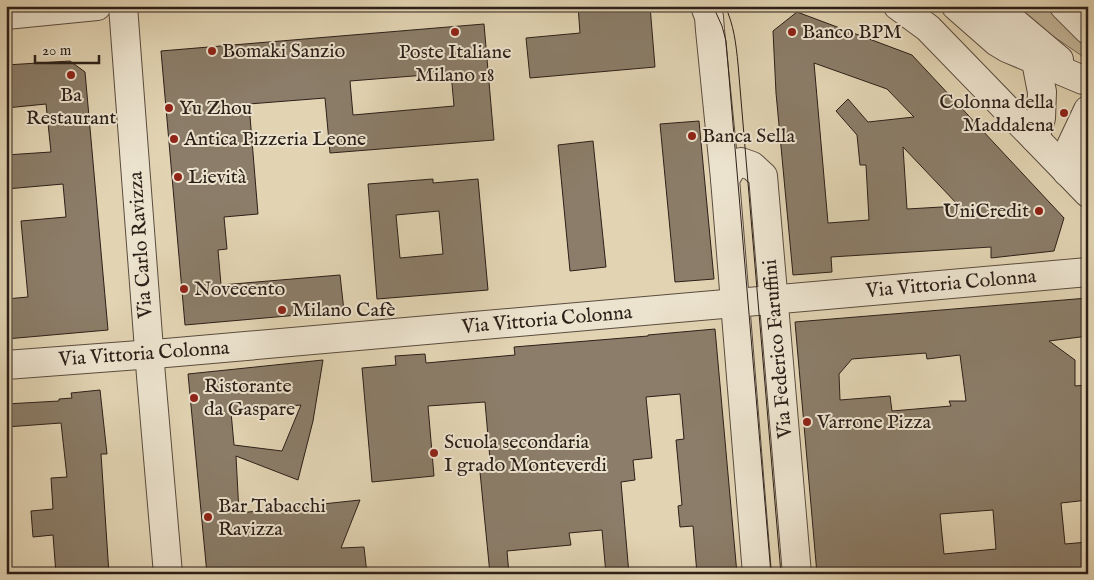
<svg xmlns="http://www.w3.org/2000/svg" width="1094" height="580" font-family="'IM FELL English',serif">
<style>
.green{fill:#c3b599;stroke:#786a58}
.building{fill:#8b7d69;stroke:#2c1f18;fill-rule:evenodd}
.lines{fill:none;stroke-linecap:round;stroke-linejoin:round}
.minor-casing{stroke:#5a4c3f;stroke-width:30}
.minor{stroke:#ece3ce;stroke-width:28}
.tram{stroke:#2c1f18;stroke-width:1}
.poi-dot{fill:#8f2418;stroke:#ece3ce;stroke-width:2}
.labels{text-anchor:middle;dominant-baseline:central;stroke-width:4;stroke-linejoin:round;paint-order:stroke}
.poi-label{font-size:20px;fill:#2c1f18;stroke:#ece3ce;text-anchor:start}
.street-label{font-size:20px;fill:#2c1f18;stroke:#ece3ce}
</style>
<rect width="100%" height="100%" fill="#e2d4b3"/>
<filter id="stains"><feTurbulence type="fractalNoise" baseFrequency=".004" numOctaves="4"/><feColorMatrix values="0 0 0 0 .2 0 0 0 0 .09 0 0 0 0 .02 0 0 0 .5 -.17"/></filter>
<radialGradient id="worn" r=".72"><stop offset=".6" stop-color="#630" stop-opacity="0"/><stop offset="1" stop-color="#630" stop-opacity=".3"/></radialGradient>
<path class="green" d="M1017 6H1055L1088 40V60L1047 32Z"/>
<g class="building">
<path d="M578 6H650L655 67 530 78 526 38 580 33Z"/>
<path d="M797 12 912 55 1064 218 1054 251 991 258V247L831 257 832 272 793 275 776 93 773 31ZM814 63 887 89 914 117 868 122 848 99 836 111 857 135 860 165H866L869 220 828 223ZM903 147 959 206 907 209Z"/>
<path d="M484 24 494 140 330 153 325 98 249 104 258 214 224 217 227 249 218 250 221 285 340 275 344 311 185 325 161 51ZM451 73 454 106 353 115 350 81Z"/>
<path d="M70 61 85 72 108 330 6 339V299L28 297 21 221 66 217 63 184 6 189V155L51 152 46 104 6 108V65Z"/>
<path d="M699 121 714 279 675 282 660 124Z"/>
<path d="M593 141 606 267 570 271 558 145Z"/>
<path d="M433 179V183L478 179 488 290 377 299 368 184ZM439 211 443 254 400 258 396 215Z"/>
<path d="M1088 298V336L1049 341 1075 360V386L1088 385V500L1061 503 1065 544 1088 542V574H817L795 322ZM926 353 927 359 960 355 966 401H949L951 406 892 411 890 396 840 400 839 374 852 359ZM993 510 996 549 944 554 940 514Z"/>
<path d="M715 329 737 574H697L693 526 680 527 678 506 682 505 676 440 684 439 680 394 646 397 652 458 633 460 635 480 621 482 629 574H606L602 530 569 533 571 545 507 551 509 574H490L480 472 491 471 485 402 428 406 434 476 372 482 362 368 396 365 395 356 425 354 426 363 515 355 514 347 648 336V335Z"/>
<path d="M323 360 313 421 298 480 236 456 239 513 360 500 341 548 364 547 367 574H207L188 374ZM301 405 282 451 234 445 231 412Z"/>
<path d="M100 390 107 454H101L109 574H56L53 535 33 537 31 511 53 509 51 478 67 477 61 423 6 427V404L59 401V399L72 398 71 393Z"/>
</g>
<g class="lines">
<g class="minor-casing">
<g id="minor">
<path d="M123 6 151 376 168 574"/>
<path d="M705 6 709 17 710 30 725 179 757 574"/>
<path d="M898 6 928 28 1088 193"/>
<path d="M956 6 997 42 1007 48 1083 80"/>
<path d="M995 6 1059 60"/>
<path d="M1064 6 1088 30"/>
<path d="M6 15 97 6"/>
<path d="M1033 46 1042 92 1041 118 1035 138"/>
<path d="M1067 172 1071 146 1088 110"/>
<path d="M725 179 732 168 741 162 752 166 763 176 797 574"/>
<path d="M6 365 166 353 1088 272"/>
</g>
</g>
<use href="#minor" class="minor"/>
<g class="tram">
<path d="M151 6C171 12 192 8 212 6"/>
<path d="M713 6 722 26 726 41 771 574"/>
<path d="M725 6C734 25 736 44 738 64L781 574"/>
</g>
</g>
<g class="poi-dot">
<circle cx="455" cy="32" r="5"/>
<circle cx="792" cy="32" r="5"/>
<circle cx="212" cy="51" r="5"/>
<circle cx="71" cy="75" r="5"/>
<circle cx="169" cy="108" r="5"/>
<circle cx="1064" cy="113" r="5"/>
<circle cx="692" cy="136" r="5"/>
<circle cx="174" cy="139" r="5"/>
<circle cx="178" cy="177" r="5"/>
<circle cx="1039" cy="211" r="5"/>
<circle cx="184" cy="289" r="5"/>
<circle cx="282" cy="310" r="5"/>
<circle cx="194" cy="398" r="5"/>
<circle cx="807" cy="422" r="5"/>
<circle cx="434" cy="453" r="5"/>
<circle cx="208" cy="517" r="5"/>
</g>
<g class="labels">
<g class="poi-label">
<text x="802" y="32">Banco BPM</text>
<text x="222" y="51">Bomaki Sanzio</text>
<text x="455" y="52" text-anchor="middle">Poste Italiane<tspan x="455" dy="23">Milano 18</tspan></text>
<text x="71" y="95" text-anchor="middle">Ba<tspan x="71" dy="23">Restaurant</tspan></text>
<text x="1054" y="102" text-anchor="end">Colonna della<tspan x="1054" dy="23">Maddalena</tspan></text>
<text x="179" y="108">Yu Zhou</text>
<text x="702" y="136">Banca Sella</text>
<text x="184" y="139">Antica Pizzeria Leone</text>
<text x="188" y="177">Lievità</text>
<text x="1029" y="211" text-anchor="end">UniCredit</text>
<text x="194" y="289">Novecento</text>
<text x="292" y="310">Milano Cafè</text>
<text x="204" y="386">Ristorante<tspan x="204" dy="23">da Gaspare</tspan></text>
<text x="817" y="422">Varrone Pizza</text>
<text x="444" y="442">Scuola secondaria<tspan x="444" dy="23">I grado Monteverdi</tspan></text>
<text x="218" y="506">Bar Tabacchi<tspan x="218" dy="23">Ravizza</tspan></text>
</g>
<g class="street-label">
<text transform="translate(141 245) rotate(-94)">Via Carlo Ravizza</text>
<text transform="translate(951 284) rotate(-5)">Via Vittoria Colonna</text>
<text transform="translate(547 320) rotate(-5)">Via Vittoria Colonna</text>
<text transform="translate(778 349) rotate(-95)">Via Federico Faruffini</text>
<text transform="translate(144 354) rotate(-4)">Via Vittoria Colonna</text>
</g>
</g>
<rect width="1094" height="580" fill="none" stroke="#e2d4b3" stroke-width="25"/>
<rect x="8" y="8" width="1079" height="565" fill="none" stroke="#2c1f18" stroke-width="2.5"/>
<rect x="12" y="12" width="1069" height="555" fill="none" stroke="#2c1f18"/>
<path d="M35 55v8h64v-8" fill="none" stroke="#2c1f18" stroke-width="2.5"/>
<text x="42" y="55" font-size="15" fill="#2c1f18" stroke="#ece3ce" stroke-width="4" paint-order="stroke">20 m</text>
<rect width="100%" height="100%" filter="url(#stains)"/>
<rect width="100%" height="100%" fill="url(#worn)"/>
</svg>
